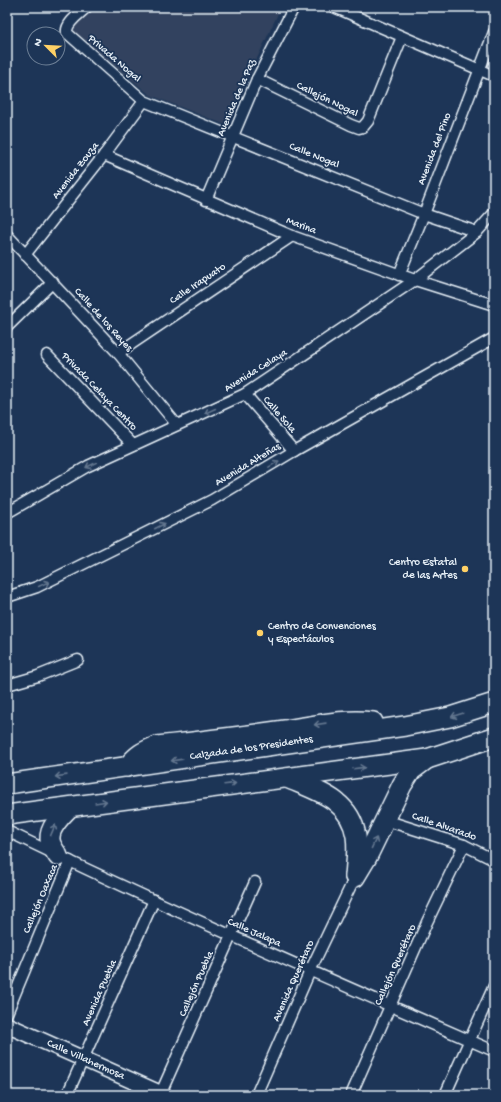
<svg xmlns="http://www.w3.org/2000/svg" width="501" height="1102" font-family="'Gochi Hand',sans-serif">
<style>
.built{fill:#32435e}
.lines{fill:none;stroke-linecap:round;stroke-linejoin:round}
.street-casing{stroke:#e8f1f8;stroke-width:13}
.secondary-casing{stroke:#e8f1f8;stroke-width:18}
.highway-casing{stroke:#e8f1f8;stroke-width:22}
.street{stroke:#1d3557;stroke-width:10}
.secondary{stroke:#1d3557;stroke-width:15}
.highway{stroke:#1d3557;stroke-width:19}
.oneway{stroke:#64778f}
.poi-dot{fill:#ffd166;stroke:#1d3557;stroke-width:1.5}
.labels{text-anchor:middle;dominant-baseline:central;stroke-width:3.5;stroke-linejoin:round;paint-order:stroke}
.street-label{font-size:11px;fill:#e8f1f8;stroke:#1d3557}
.poi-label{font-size:11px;fill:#e8f1f8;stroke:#1d3557;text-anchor:end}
</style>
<rect width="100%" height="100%" fill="#1d3557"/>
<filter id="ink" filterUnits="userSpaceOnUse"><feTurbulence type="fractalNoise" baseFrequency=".025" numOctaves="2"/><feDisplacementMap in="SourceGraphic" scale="8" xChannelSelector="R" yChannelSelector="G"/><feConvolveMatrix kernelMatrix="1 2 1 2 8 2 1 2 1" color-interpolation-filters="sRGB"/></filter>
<g filter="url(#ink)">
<path class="built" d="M94 7H281L226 125 150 95 70 29Z"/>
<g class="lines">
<g class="street-casing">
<g id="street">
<path d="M87 7C80 14 65 23 67 33L144 101 424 214 477 232"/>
<path d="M334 7 494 76"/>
<path d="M257 79 351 125 359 128 363 127 368 121 402 37"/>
<path d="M104 155 292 236 415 280 494 305"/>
<path d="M206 200 257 79 294 7"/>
<path d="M7 235 118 353 177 425"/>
<path d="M25 255 104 155 144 101"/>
<path d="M399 275 424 214 494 32"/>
<path d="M7 327 53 282"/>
<path d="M118 353 292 236"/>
<path d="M47 355 133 445"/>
<path d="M245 394 294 451"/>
<path d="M7 513 88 466 245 394 415 280 477 232 494 213"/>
<path d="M7 597 37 587 212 500 294 451 494 338"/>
<path d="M7 685 38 676 78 660"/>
<path d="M385 820 464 845 494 860"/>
<path d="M7 831C167 909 331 980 494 1051"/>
<path d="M7 1013 70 861"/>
<path d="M67 1095 154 900"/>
<path d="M160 1095 255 882"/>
<path d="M256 1095 310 971 355 877"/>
<path d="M351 1095 427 922 464 845"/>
<path d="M445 1095 494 986"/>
</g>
</g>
<g class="secondary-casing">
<g id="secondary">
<path id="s1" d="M7 1025 164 1095"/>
</g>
</g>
<g class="highway-casing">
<g id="highway">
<path d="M127 767C137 755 143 751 157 746 200 741 242 736 285 730 314 726 344 718 373 722"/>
<path d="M287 778C317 791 350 799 356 836 358 849 356 863 355 876"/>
<path id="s2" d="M7 784 405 726 450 717 494 703"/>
<path d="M7 815 427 759 494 737"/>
<path d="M58 856C55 851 50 845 50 839 49 827 62 815 70 807"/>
<path d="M355 877 367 857 402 785 411 771 427 759"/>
</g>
</g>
<use href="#street" class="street"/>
<use href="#secondary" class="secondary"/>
<use href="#highway" class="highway"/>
</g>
<defs><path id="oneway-shaft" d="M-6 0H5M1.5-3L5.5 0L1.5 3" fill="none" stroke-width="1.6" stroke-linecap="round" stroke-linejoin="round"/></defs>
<g class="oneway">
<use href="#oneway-shaft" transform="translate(210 411) rotate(155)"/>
<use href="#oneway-shaft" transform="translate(274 464) rotate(-31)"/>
<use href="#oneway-shaft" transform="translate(91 465) rotate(154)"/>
<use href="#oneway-shaft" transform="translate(160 526) rotate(-27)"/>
<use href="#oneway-shaft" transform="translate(44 584) rotate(-25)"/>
<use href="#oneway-shaft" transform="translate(457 715) rotate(162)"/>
<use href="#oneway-shaft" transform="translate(320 724) rotate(172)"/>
<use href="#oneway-shaft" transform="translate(177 760) rotate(172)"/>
<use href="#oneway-shaft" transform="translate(359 768) rotate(-7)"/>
<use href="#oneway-shaft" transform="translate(61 776) rotate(172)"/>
<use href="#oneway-shaft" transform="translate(230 784) rotate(-7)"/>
<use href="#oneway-shaft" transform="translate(101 802) rotate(-9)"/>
<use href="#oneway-shaft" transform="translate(53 830) rotate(-67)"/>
<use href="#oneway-shaft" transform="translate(374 843) rotate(-65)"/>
</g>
</g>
<g class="poi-dot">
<circle cx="465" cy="569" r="4"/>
<circle cx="260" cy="633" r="4"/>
</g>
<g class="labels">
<g class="street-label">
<text transform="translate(114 59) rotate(41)">Privada Nogal</text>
<text transform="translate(237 98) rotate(-67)">Avenida de la Paz</text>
<text transform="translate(327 100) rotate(26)">Callejón Nogal</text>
<text transform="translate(435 149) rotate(-69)">Avenida del Pino</text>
<text transform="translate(314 156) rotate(22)">Calle Nogal</text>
<text transform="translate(76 171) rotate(-52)">Avenida Zouza</text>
<text transform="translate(301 226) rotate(21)">Marina</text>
<text transform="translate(198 284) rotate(-34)">Calle Irapuato</text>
<text transform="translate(103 320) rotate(48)">Calle de los Reyes</text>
<text transform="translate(256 371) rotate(-32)">Avenida Celaya</text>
<text transform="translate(99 392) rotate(46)">Privada Celaya Centro</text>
<text transform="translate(279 415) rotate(49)">Calle Sola</text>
<text transform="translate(248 465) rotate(-31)">Avenida Alteñas</text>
<text stroke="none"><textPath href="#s2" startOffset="247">Calzada de los Presidentes</textPath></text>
<text transform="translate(444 827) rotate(19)">Calle Alvarado</text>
<text transform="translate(41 899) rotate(-67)">Callejón Oaxaca</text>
<text transform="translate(254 933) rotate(24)">Calle Jalapa</text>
<text transform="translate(396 965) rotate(-66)">Callejón Querétaro</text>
<text transform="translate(294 981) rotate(-66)">Avenida Querétaro</text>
<text transform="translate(197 984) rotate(-66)">Callejón Puebla</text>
<text transform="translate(100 993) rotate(-66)">Avenida Puebla</text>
<text stroke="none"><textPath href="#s1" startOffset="86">Calle Villahermosa</textPath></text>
</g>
<g class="poi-label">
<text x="457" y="563">Centro Estatal<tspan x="457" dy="13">de las Artes</tspan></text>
<text x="268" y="627" text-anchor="start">Centro de Convenciones<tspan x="268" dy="13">y Espectáculos</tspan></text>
</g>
</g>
<rect width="501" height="1102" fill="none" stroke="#1d3557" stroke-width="24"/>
<rect x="12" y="12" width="477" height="1078" fill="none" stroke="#e8f1f8" stroke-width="1.5" filter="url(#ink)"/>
<g transform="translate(46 46) rotate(294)"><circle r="19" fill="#1d3557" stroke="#6e8097"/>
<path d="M0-3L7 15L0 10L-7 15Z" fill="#ffd166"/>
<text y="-6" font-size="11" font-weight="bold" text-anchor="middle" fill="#e8f1f8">N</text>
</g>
</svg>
